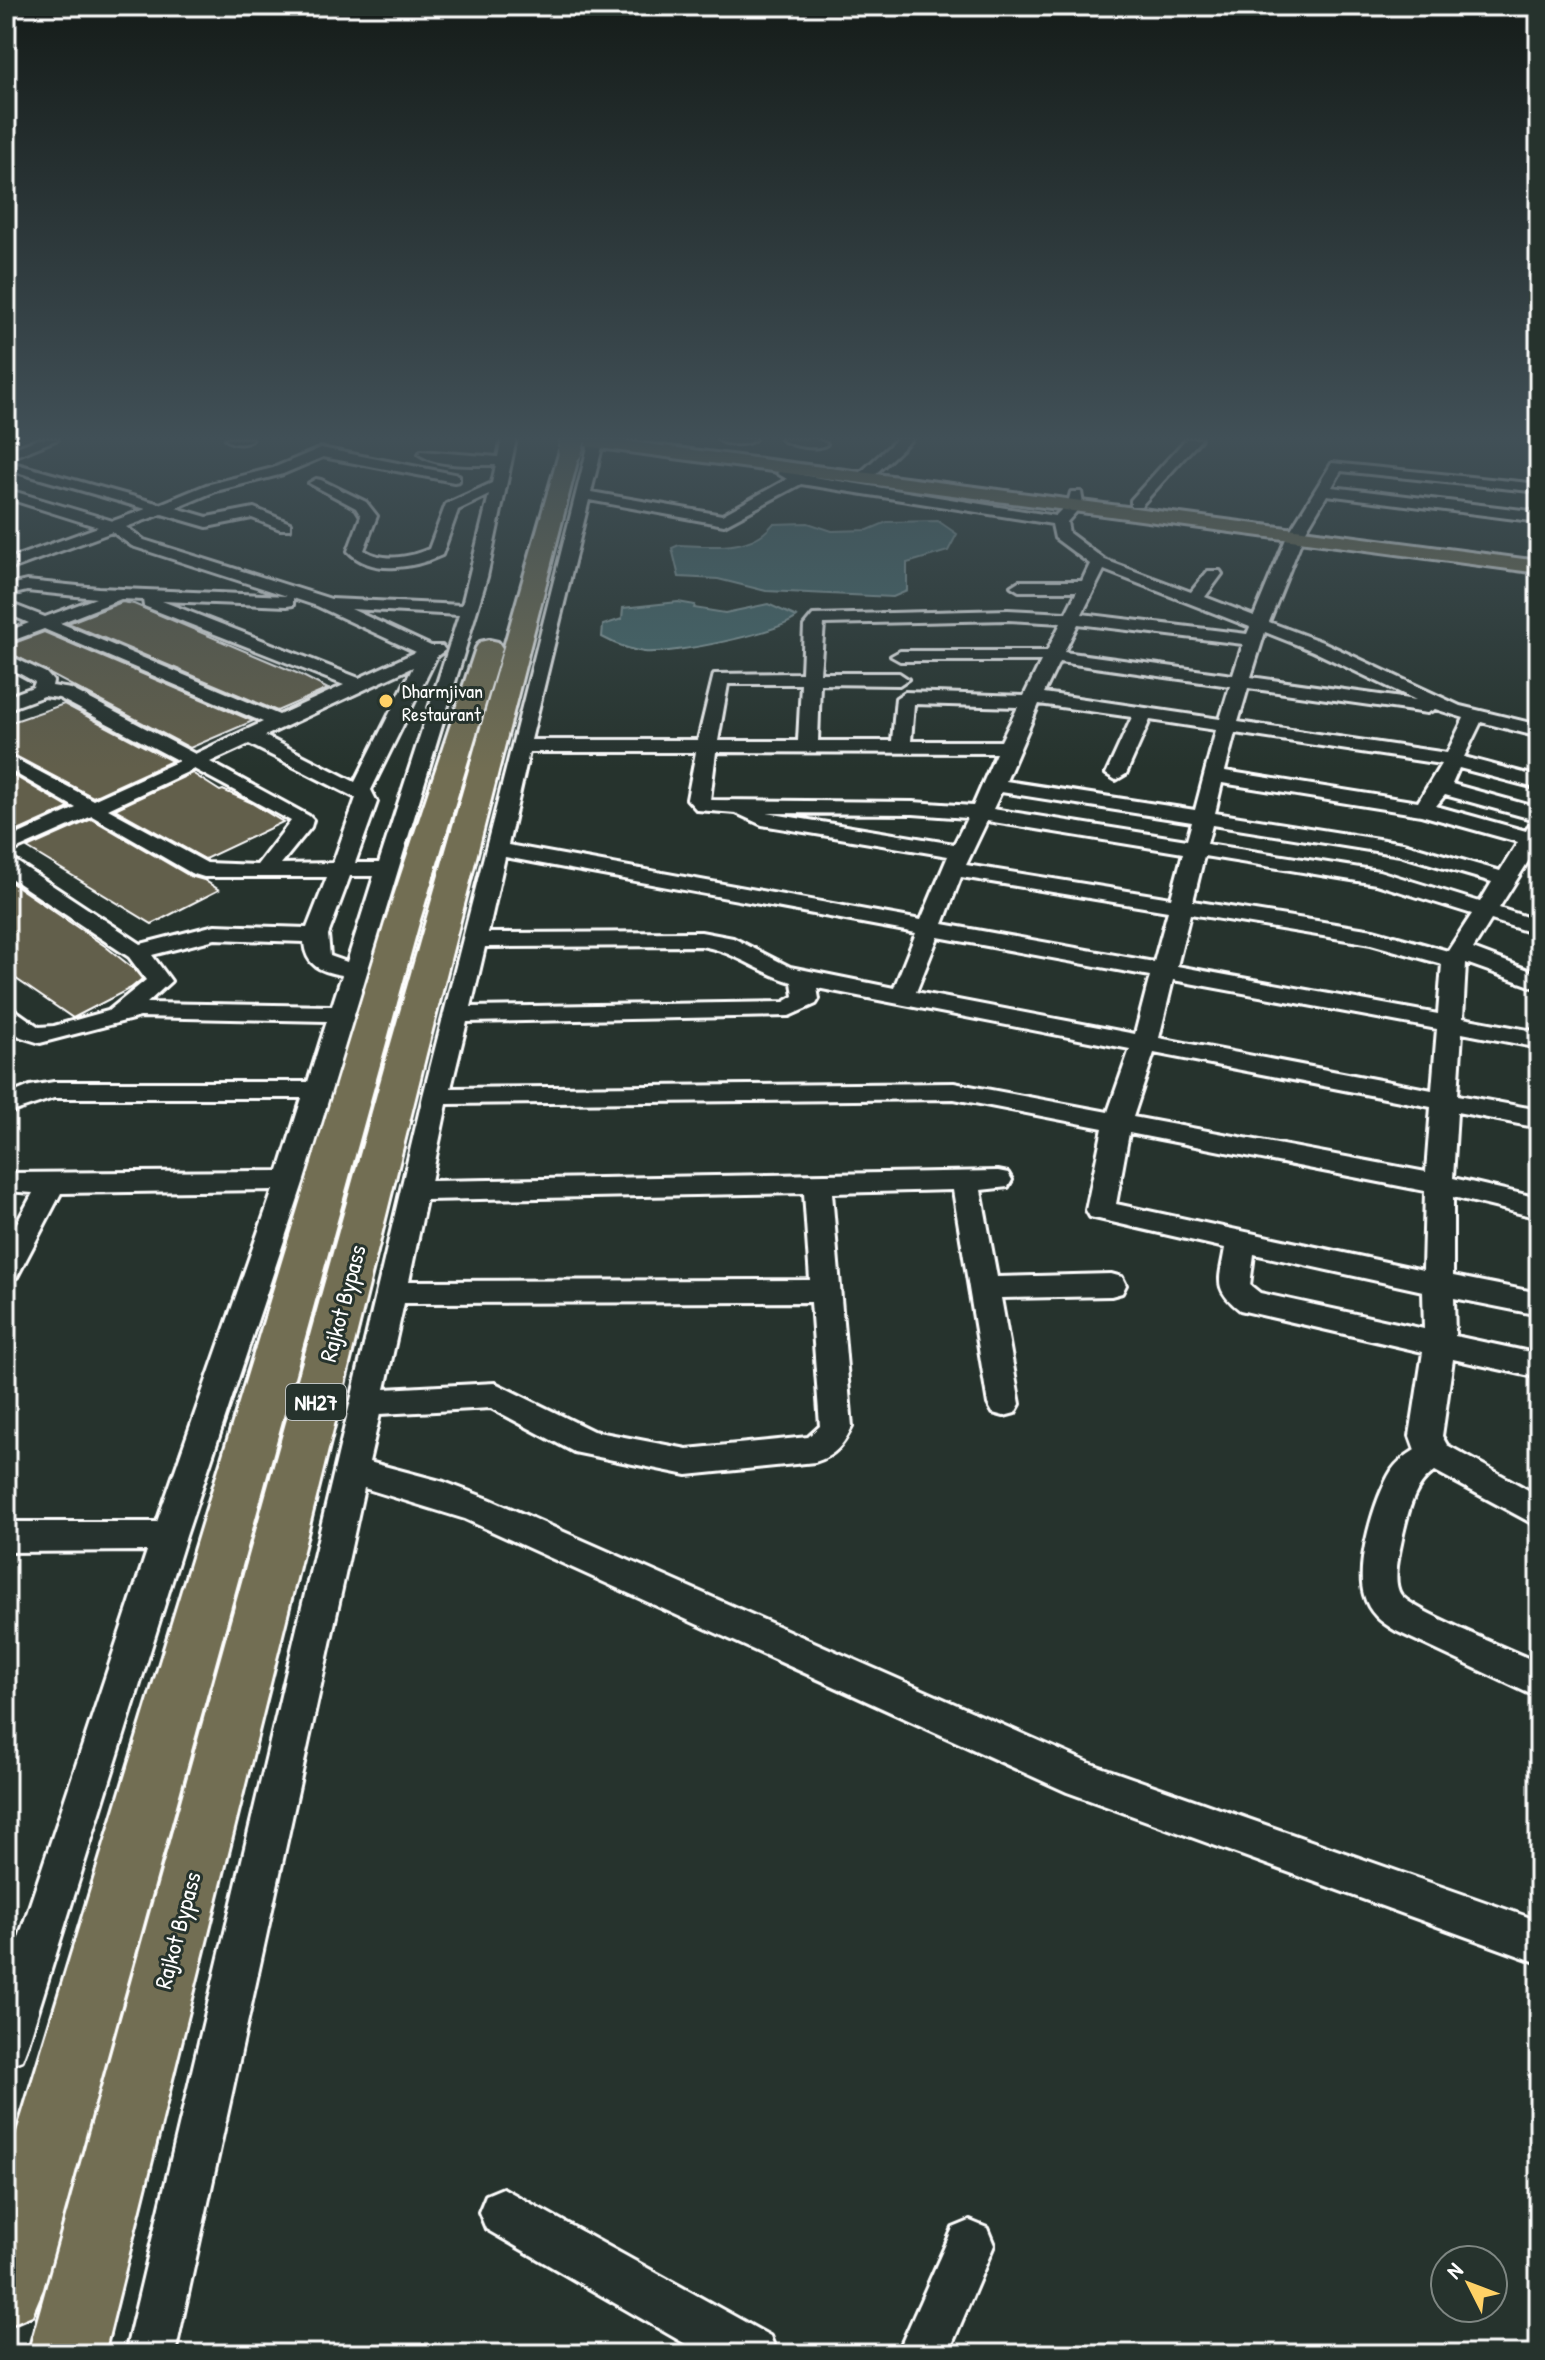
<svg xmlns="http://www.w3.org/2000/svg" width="1545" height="2360" font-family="'Patrick Hand',sans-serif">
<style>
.water{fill:#476a6c;stroke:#91a6a7;stroke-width:2}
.building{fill:#625e4b;stroke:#fff;stroke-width:2}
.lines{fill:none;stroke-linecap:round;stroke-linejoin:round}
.minor-casing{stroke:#fff;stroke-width:6}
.major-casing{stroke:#fff;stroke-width:6}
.highway-casing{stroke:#fff;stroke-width:6}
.minor{fill:#26332d;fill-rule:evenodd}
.major{fill:#726e52;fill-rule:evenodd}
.highway{fill:#726e52;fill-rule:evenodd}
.highway-bridge-casing{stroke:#fff;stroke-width:27;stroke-linecap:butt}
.highway-bridge{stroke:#726e52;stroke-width:24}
.poi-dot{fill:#ffd166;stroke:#26332d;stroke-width:3}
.labels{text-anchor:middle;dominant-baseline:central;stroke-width:6;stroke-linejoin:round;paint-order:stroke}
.far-poi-label{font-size:20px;fill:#fff;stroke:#26332d;text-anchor:start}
.shield{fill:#26332d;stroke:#bec2c0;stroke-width:2}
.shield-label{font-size:22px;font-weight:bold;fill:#fff}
.street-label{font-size:24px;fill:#fff;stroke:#26332d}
</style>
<rect width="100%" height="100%" fill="#26332d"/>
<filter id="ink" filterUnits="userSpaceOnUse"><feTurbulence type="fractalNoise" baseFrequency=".0125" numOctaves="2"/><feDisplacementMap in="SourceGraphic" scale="16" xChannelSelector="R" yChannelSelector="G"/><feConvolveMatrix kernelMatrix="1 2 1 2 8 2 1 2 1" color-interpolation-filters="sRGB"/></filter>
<g filter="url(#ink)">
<g class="water">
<path d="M938 521 957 534 948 551 907 563V591L893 597 766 591 718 579 679 577 672 548 679 545C710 546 751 552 773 524L808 523 832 531 868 530 887 522Z"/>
<path d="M678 602 695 605 694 608 725 613 768 604 797 617C778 633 671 655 644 652 629 650 615 644 602 637L603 625 622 619 623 608Z"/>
</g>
<g class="building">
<path d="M122 602 134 604 299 674 328 689 277 711 68 623Z"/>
<path d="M44 632 253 721 190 748 6 651V646Z"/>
<path d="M64 704 172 761 93 797 6 751V724Z"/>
<path d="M6 771 69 808 7 836Z"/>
<path d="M192 773 220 791 223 790 250 802 283 822 205 859 115 809Z"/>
<path d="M92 819 190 876 204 880 219 890 152 924 27 848Z"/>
<path d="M6 879 105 946 134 969 142 979 131 988 73 1018 6 972Z"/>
</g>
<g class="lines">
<g class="minor-casing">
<g id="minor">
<path d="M38 439H58L6 460V451Z"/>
<path d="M226 439H253C247 445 232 445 226 439Z"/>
<path d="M502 439H516L487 577 304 1180 186 1536 28 2044 22 2060 6 2066V1977L147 1551 6 1552V1522H157L273 1190 61 1193 17 1277 6 1281V1243L33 1193 6 1191V1173L279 1171 302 1098H54L6 1114V1096L30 1086 54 1082H308L327 1021 140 1017 40 1043 21 1037 6 1027V1008L15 1010 39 1027 54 1026 108 1011 146 980 129 957 6 875V858L14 860 141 944 215 925 307 928 327 877H204L191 873 92 816 6 854V840L76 808 6 768V754L93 800 179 761 59 698 44 696 6 710V697L33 687 35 682 6 666V654L46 673 53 681 52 686 71 689 195 754 263 722 44 629 6 643V632L29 623 6 613V602L45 617 96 598 27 591 6 596V586L27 581 98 588 287 596 132 546 112 532 6 571V560L98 527 6 498V489L113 521 146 509 6 469V461L160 504 206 485 273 468 321 448 459 475V481L454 482 323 457 283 474 216 491 176 508 207 517 254 508 290 523V529H280L252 518 207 527 162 514 126 527 144 540 331 599 462 605 489 495 458 510 442 555C414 568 371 576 348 551L361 516 356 508 309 483 316 479 321 480 366 502 377 516 364 550C383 562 409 558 429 549L446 504 492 483 496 465C474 465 437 467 419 454L421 451 498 457ZM293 598 317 606 416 652 359 678 162 601 287 606 293 605ZM121 599 143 600 144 606 344 685 279 715 60 623ZM351 609 459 615 379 863H355L377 802 371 790 437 656 445 650 442 646H431ZM413 667 355 782 265 736ZM249 744 356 798 333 863 281 864 311 827 313 820 309 816 210 762ZM194 769 291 821 257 865 207 863 108 809ZM350 876H374L347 962 330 956 328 935ZM215 939 304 942C306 966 320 971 342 975L332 1006 147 1003 171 981 152 955Z"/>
<path d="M590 439H604L591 492 722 515 787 479 777 473 784 469 802 475 1055 516 1068 503 1071 492H1081L1083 504 1067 522 1069 533 1105 560 1191 592 1208 571H1220L1222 574 1205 597 1254 616 1288 534 1332 463 1539 484V492L1341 471 1332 487 1539 512V522L1327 495 1304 534 1269 622 1325 643 1460 706 1539 725V737L1481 722 1464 757 1539 777V789L1459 768 1452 784 1539 808V844L1499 908 1539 921V935L1491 920 1473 949 1539 974V989L1466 963 1463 1018 1539 1032V1048L1462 1033 1458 1095 1539 1110V1128L1457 1112 1453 1178 1539 1198V1218L1453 1197V1276L1539 1293V1315L1454 1298 1455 1336 1539 1354V1378L1453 1359 1442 1436 1447 1445 1539 1496V1527L1435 1471C1413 1487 1409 1509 1403 1534 1400 1550 1391 1581 1401 1595 1413 1611 1515 1652 1539 1663V1698L1396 1631C1381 1622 1369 1613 1364 1595 1355 1564 1375 1497 1392 1470 1398 1461 1407 1455 1415 1450L1410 1436 1423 1352 1240 1310C1212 1288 1220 1280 1225 1248L1090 1217 1086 1210 1103 1128 954 1099 447 1104 431 1181 998 1171 1008 1173 1012 1180 1008 1187 981 1190 997 1277 1111 1274 1122 1277 1126 1285 1122 1293 1111 1296 1001 1298 1020 1404 1015 1413 1004 1416 993 1413 988 1404 953 1190 832 1193 852 1427C843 1445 835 1456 815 1462L687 1475 574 1452 491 1408 380 1414 369 1462 444 1482 489 1499 1089 1763 1539 1921V1963L1067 1792 465 1519 364 1488 175 2354H125L423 1096ZM801 484 1052 524 1055 538 1090 564 1082 581H1019L1011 586 1019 591H1077L1066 613 1008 610 813 615 804 626 802 673 714 674 698 740H531L589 500 724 525ZM1104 570 1250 627 1247 634 1082 614ZM1008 620 1061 623 1047 651H900L891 656 900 661H1041L1024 696 905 692 896 698 892 741H818L820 684 899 685 908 679 899 673H820L824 624ZM1078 624 1243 644 1233 675 1064 652ZM1265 632 1313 651 1416 700 1251 677ZM1059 662 1230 686 1220 719 1044 693ZM728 684H801L798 741H718ZM1248 688 1427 713 1435 709 1464 718 1447 753 1238 722ZM914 704 1018 707 1001 741H911ZM1039 704 1132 717 1106 774 1116 780 1126 774 1150 720 1216 730 1195 810 1006 781ZM1235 733 1441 764 1418 802 1225 771ZM529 752H696L687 799 697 810 736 813 762 825 948 856 921 920 508 845ZM716 752 996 753 973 806 913 802 710 800ZM1222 783 1421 815 1518 842 1500 871 1403 843 1215 813ZM1001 792 1192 822 1187 840 993 809ZM1445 795 1532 819 1538 821 1531 822 1526 831 1436 806ZM767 813 913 814 967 818 954 844ZM987 821 1183 853 1171 898 966 865ZM1212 825 1400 855 1492 882 1480 902 1379 871 1207 844ZM1204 856 1376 884 1472 914 1448 951 1373 930 1193 901ZM505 857 916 933 894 988 790 967 733 938 701 932 488 933ZM961 877 1168 911 1154 962 943 924ZM1190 914 1371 944 1442 964 1438 1014 1177 966ZM938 937 1150 976 1135 1034 916 992ZM701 946C734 951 760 973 792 982L794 996 784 1002 471 1007 485 947ZM1173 980 1437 1029 1432 1090 1159 1038ZM817 988 1130 1049 1108 1112 954 1083 451 1088 467 1022 789 1016 816 1004 819 999ZM1154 1053 1431 1107 1426 1172 1133 1117ZM1129 1133 1425 1191 1423 1270 1116 1204ZM804 1193 810 1280 409 1281 426 1200ZM1254 1254 1423 1291 1424 1329 1260 1293 1250 1285ZM811 1302 820 1426 808 1437 687 1449 593 1431 495 1383 385 1389 404 1303Z"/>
<path d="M718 439H755C747 446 726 446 718 439Z"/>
<path d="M781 439H814L827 444C817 451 791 446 781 439Z"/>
<path d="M897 439H912L870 479H860V473Z"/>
<path d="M1186 439H1201L1141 506H1131V500Z"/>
<path d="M503 2188 770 2336 777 2354H703L486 2229 479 2212 486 2195Z"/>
<path d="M970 2221 987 2228 994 2245 948 2354H897L953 2228Z"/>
</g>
</g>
<g class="major-casing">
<path id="major" d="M560 439H609L1539 561V573L569 444Z"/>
</g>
<g class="highway-casing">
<g id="highway">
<path d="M570 444 580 450 426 1054 104 2354H28L388 1054 560 450Z"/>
<path d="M489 640 498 642 502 648 419 923 43 2289 32 2315 6 2326V2168L385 923 476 648 480 642Z"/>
</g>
</g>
<use href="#minor" class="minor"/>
<use href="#major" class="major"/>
<use href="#highway" class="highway"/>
<g class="highway-bridge-casing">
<path id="highway-bridge" d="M570 450 573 439"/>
</g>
<use href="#highway-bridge" class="highway-bridge"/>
</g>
</g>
<linearGradient id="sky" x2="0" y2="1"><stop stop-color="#151c19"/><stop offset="0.57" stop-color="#415057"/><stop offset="1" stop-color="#415057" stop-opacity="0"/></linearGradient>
<rect width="1545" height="769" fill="url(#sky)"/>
<circle class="poi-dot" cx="386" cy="701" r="8"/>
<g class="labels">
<g class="far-poi-label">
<text x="402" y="690">Dharmjivan<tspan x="402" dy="23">Restaurant</tspan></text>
</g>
<rect class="shield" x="286" y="1384" width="60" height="36" rx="6"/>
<g class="shield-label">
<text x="316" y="1402">NH27</text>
</g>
<g class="street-label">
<text transform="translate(342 1303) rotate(-75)">Rajkot Bypass</text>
<text transform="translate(177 1930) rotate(-75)">Rajkot Bypass</text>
</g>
</g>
<rect width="1545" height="2360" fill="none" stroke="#26332d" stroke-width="32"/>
<rect x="16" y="16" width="1513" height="2328" fill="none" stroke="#fff" stroke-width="3" filter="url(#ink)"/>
<g transform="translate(1469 2284) rotate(312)"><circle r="38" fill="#26332d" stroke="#7d8581" stroke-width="2"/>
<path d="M0-6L14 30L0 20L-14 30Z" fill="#ffd166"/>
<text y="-12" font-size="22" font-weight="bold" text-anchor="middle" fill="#ffffff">N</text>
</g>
</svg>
